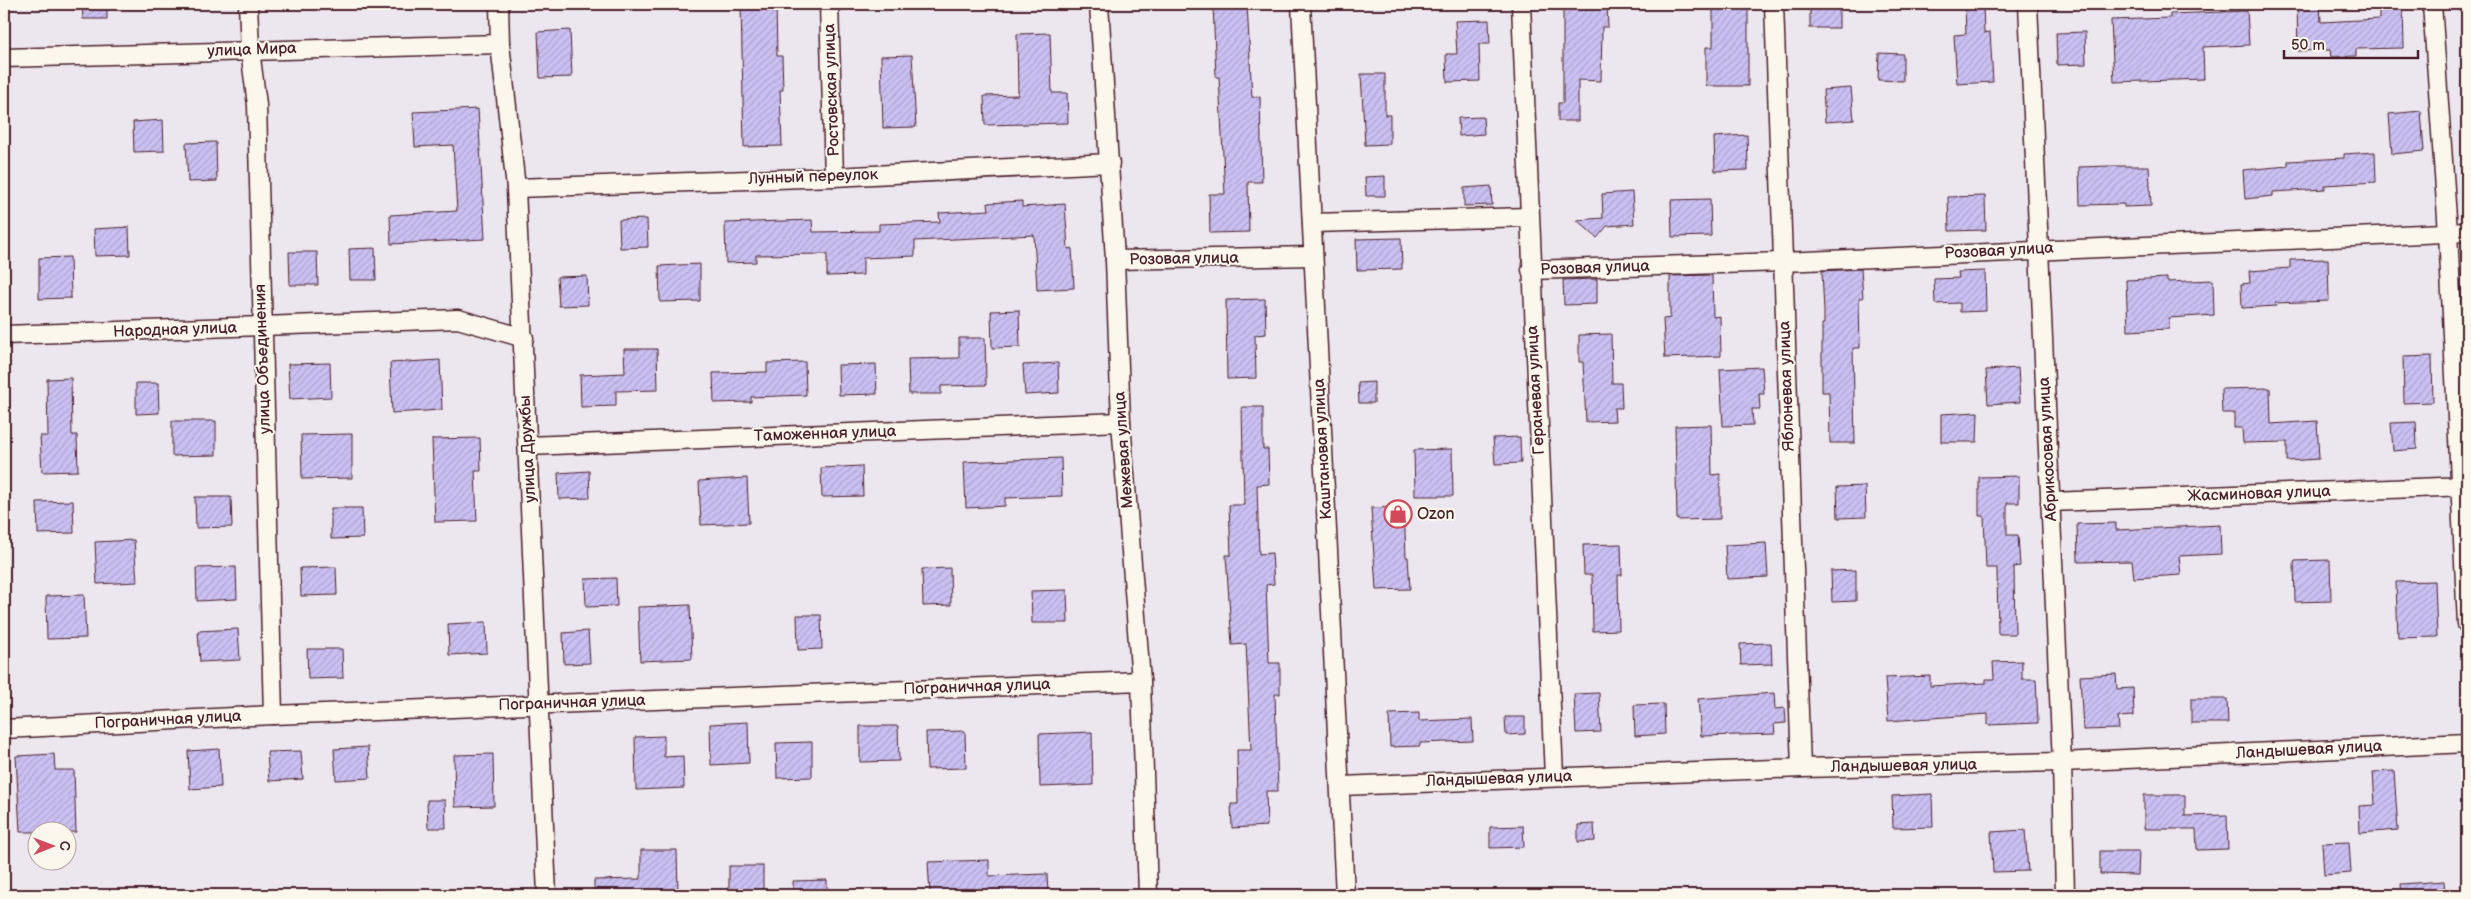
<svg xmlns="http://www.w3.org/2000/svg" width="2471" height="899" font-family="'Balsamiq Sans',sans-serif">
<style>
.building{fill:url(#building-hatch);stroke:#4a1f2b}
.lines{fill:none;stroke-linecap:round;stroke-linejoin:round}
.minor-casing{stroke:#4a1f2b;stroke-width:21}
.minor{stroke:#fbf7ec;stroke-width:18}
.labels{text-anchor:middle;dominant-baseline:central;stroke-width:4;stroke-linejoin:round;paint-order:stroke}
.street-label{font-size:16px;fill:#4a1f2b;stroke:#fbf7ec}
.poi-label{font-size:16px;fill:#4a1f2b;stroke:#fbf7ec;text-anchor:start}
</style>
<defs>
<pattern id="building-hatch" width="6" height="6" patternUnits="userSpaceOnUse" patternTransform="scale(1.25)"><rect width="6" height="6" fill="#cac0f2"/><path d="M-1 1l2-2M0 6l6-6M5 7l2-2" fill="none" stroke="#afa5d0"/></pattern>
</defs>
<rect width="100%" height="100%" fill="#ece6ee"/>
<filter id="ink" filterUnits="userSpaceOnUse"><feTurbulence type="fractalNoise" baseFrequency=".02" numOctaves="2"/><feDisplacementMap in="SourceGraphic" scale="10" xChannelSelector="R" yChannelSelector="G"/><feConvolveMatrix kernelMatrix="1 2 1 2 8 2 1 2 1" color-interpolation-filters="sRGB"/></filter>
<g filter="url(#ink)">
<g class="building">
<path d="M82 4H107V19H83Z"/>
<path d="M741 4H776L777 56H782L783 90H780L782 146 744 147Z"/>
<path d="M1213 4H1247L1252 97H1260L1262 182H1248L1249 232 1210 233 1209 194H1225L1219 77H1216Z"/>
<path d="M1563 4H1607L1608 27H1602L1601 81 1578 80V121H1558V103H1563Z"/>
<path d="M1713 4H1748V86H1706V47H1713Z"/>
<rect x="1810" y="4" width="29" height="24"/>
<path d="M1965 4H1983L1984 33 1990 32 1993 82 1957 84 1954 35 1966 34Z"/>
<path d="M2297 4H2320L2321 22 2379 19V4H2403L2404 48 2356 49V56L2331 57 2330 50 2298 51Z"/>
<path d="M2247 11 2249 45 2203 47 2204 79 2114 82 2111 20 2170 18V14Z"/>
<path d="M1489 20 1490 44H1479L1480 81 1447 82 1446 54H1457L1455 21Z"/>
<path d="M570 30 572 77 540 78 538 32Z"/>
<path d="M2085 32 2086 64 2057 65 2056 33Z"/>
<path d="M1050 33 1052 93H1067L1068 123 985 125 984 96 1018 95 1017 34Z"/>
<path d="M1879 53 1903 54V81L1878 80Z"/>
<path d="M912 55 916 127 883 128 881 56Z"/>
<path d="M1361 74H1385V115H1390V144L1365 145Z"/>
<path d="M1851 88 1854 120 1825 122 1823 90Z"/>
<path d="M478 109 485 239 391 244 390 215 457 211 453 145 415 147 413 112Z"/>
<path d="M2421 111 2424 151 2392 154 2389 114Z"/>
<path d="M1483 117 1484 134 1459 136 1458 118Z"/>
<path d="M163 120 164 151 134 152 133 122Z"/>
<path d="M1747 135 1748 170 1715 171 1714 137Z"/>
<path d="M216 142 217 181 188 182 186 143Z"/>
<path d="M2375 152 2376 182 2325 185V189L2273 192V196L2245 199 2243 170 2288 166V161L2344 158V154Z"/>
<path d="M2110 166H2149L2151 206 2124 207V204L2080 205 2079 167Z"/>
<path d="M1385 176V196H1366L1365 177Z"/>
<path d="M1491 186 1492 205 1464 206V188Z"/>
<path d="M1632 192 1634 224 1607 226 1597 238 1577 220 1603 218 1602 194Z"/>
<path d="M1985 196 1986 230 1949 231 1948 197Z"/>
<path d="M1710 199 1711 236 1672 237 1671 200Z"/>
<path d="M1022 201V207L1065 204 1068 249 1072 248 1074 288 1037 290 1034 235 915 241V256L863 258V275L827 276V254L756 255V262L726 263 725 223 812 220 813 232 879 231V224L940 222 939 213 989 210 988 203Z"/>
<path d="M647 219 648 247 620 248 619 220Z"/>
<path d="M129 227 130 255 95 256 94 229Z"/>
<path d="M1401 238 1402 269 1357 270 1356 239Z"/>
<path d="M375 248 376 280H350L349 249Z"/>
<path d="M289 252H317L318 285H290Z"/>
<path d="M70 257 71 298 39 299V258Z"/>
<path d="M2328 259 2329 301 2275 303 2276 306 2242 308 2241 284 2250 283 2249 271 2290 268V260Z"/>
<path d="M700 264V301L660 302 659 266Z"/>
<path d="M1861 269 1863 298H1859L1860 348H1853L1855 443H1830L1829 392H1822V324H1824V311L1822 271Z"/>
<path d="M1985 271 1986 311 1960 312V303L1935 304 1934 279 1959 278 1958 272Z"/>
<path d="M1712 275 1713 317 1720 316 1721 356 1665 358 1663 319 1670 318V276Z"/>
<path d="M587 276 588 305 559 306 557 277Z"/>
<path d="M2167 278V282L2213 280 2214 315 2169 318V329L2128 331 2126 280Z"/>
<path d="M1597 279V304L1564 305 1563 280Z"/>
<path d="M1265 299 1266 334 1255 335 1256 378 1227 379 1226 300Z"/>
<path d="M1019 310 1020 347 992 348 991 311Z"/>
<path d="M1611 334 1612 383H1621L1622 408H1614L1615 421 1586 422 1583 362H1579V335Z"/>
<path d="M959 338H985L986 385 941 386V394H909L908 359 959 358Z"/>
<path d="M624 349H657L658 390 616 391V406L581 407 580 375 625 373Z"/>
<path d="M2432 356 2433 402 2404 403 2403 357Z"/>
<path d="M440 360 442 410 392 413 390 363Z"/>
<path d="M805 362 806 395 751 397V402L714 403 713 373 767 372V363Z"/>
<path d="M330 363 331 397 290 399 288 364Z"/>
<path d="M1058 363 1059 393 1025 395 1023 365Z"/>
<path d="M876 364 877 394 839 395 838 365Z"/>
<path d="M1762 367 1764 394H1759L1760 409H1752L1753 425 1723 426 1720 369Z"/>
<path d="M2018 368 2020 402 1988 404 1986 370Z"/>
<path d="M71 378 72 435H77L78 471 42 472 40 436H48L47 379Z"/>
<path d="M1374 382V403H1359L1358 383Z"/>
<path d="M136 383H158L159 413 136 414Z"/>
<path d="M2270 388 2271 424 2317 421 2319 459 2287 461V442L2243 443 2242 428H2234V413H2222L2221 389Z"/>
<path d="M1242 407H1263V449H1268L1269 484 1257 485 1259 554 1272 553 1274 584 1266 585 1269 663H1280V694H1275L1278 791H1266L1267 826 1232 828 1231 804H1238L1237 750H1251L1246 644 1232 645 1226 555H1231L1229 505H1244Z"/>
<path d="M1978 412 1977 442H1941V414Z"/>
<path d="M172 421H216V455L172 456Z"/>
<path d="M2416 422 2417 449 2393 451 2391 423Z"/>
<path d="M1711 425 1712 475 1720 474V519L1677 520 1675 426Z"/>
<path d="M352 434V478L302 479 301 435Z"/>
<path d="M1520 437 1521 463 1495 464 1493 438Z"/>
<path d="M480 438 481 471H475L477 521 435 522 432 439Z"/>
<path d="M1452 449 1453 496H1415L1414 450Z"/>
<path d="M1061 458 1062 496 1005 498V506L966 508 964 462Z"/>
<path d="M862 466 863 496 822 497 821 468Z"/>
<path d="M589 471 590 498 559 499 558 473Z"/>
<path d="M2019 476V503H2007V535H2018L2020 566 2014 567 2015 634H1998L1997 568H1986L1984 516H1979V477Z"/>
<path d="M747 478 749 523 701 525 699 481Z"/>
<path d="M1865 486 1866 517 1838 518 1837 487Z"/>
<path d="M195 497H231L232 527 196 528Z"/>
<path d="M73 501 74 533 38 534 37 502Z"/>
<path d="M1404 507 1406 557H1408L1410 589 1376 590 1371 508Z"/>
<path d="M331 508H362L363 538 331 539Z"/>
<path d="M2116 523V530L2220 525 2221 554 2179 556 2181 575 2134 578 2132 561 2078 562 2077 524Z"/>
<path d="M134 540 137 582 97 584 95 542Z"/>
<path d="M1766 543 1768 577 1727 579 1725 545Z"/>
<path d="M1621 544 1622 575H1618L1619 630 1593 631 1592 575H1584L1583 545Z"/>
<path d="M2330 560 2331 601 2295 602 2294 561Z"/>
<path d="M236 567 237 599 197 601 196 568Z"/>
<path d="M336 567 337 595 301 596 300 568Z"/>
<path d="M950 568 951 605 923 606 922 569Z"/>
<path d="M1856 570V601L1832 602 1831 571Z"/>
<path d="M616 578 617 606 586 607 585 579Z"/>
<path d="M2435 581 2437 637 2398 638 2396 582Z"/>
<path d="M1067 590 1068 623H1032L1031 591Z"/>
<path d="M84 595 86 638 47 639 46 596Z"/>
<path d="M690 605 692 659 640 661 638 607Z"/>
<path d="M797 615H821L822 649 798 650Z"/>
<path d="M486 622 487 653 449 655 448 624Z"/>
<path d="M238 629 240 660 200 662 198 631Z"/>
<path d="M588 631 590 663 564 664 563 633Z"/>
<path d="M1771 643 1772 664 1741 665 1740 644Z"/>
<path d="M307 649H342L343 678 308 679Z"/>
<path d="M2022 661V679H2036L2038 723 1988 725V714L1888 721 1885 678 1930 676V686L1986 683V679H1994L1993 662Z"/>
<path d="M2116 674 2117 689 2133 688 2134 716 2118 717 2119 729 2083 730 2080 676Z"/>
<path d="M1599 693 1601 732 1576 733 1574 694Z"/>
<path d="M1774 693 1775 709 1785 708 1786 723 1774 724 1775 734 1701 736 1698 699Z"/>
<path d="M2191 699H2227L2228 723H2191Z"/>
<path d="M1664 704 1665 734 1635 736 1634 705Z"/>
<path d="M1419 713V721L1472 719 1473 741 1420 743V746L1390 747 1389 714Z"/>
<path d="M1505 717H1525V734L1506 735Z"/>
<path d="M748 722 749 763 711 765 710 724Z"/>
<path d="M860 726H898L899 761 860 762Z"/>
<path d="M965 731 966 768 927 769 926 732Z"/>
<path d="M1092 732 1093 785 1040 787 1039 734Z"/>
<path d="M664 736V757L683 756 684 788 636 790 635 737Z"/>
<path d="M812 742V777L777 778 776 743Z"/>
<path d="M368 747 370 778 336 780 334 749Z"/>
<path d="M219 749 221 787 190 789 188 751Z"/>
<path d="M301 751 303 779 269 781 267 752Z"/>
<path d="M54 754 55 770H74L76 832H20L16 756Z"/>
<path d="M493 754 494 806 455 807 454 755Z"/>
<path d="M2394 771 2398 830 2360 833 2359 806 2375 805 2373 772Z"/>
<path d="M1932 794 1933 827 1893 828 1892 796Z"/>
<path d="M2144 795H2185V816L2227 815 2228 849 2197 850 2196 829H2144Z"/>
<path d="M427 800H445L446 828H428Z"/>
<path d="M1594 824 1595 841 1578 842V825Z"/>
<path d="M1523 826 1524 847 1490 848V827Z"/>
<path d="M2025 830 2028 871 1993 872 1991 832Z"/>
<path d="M2349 842 2351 873 2324 875 2322 843Z"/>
<path d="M641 850H677L678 892 594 895V880L641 879Z"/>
<path d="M2100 851H2139L2138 875 2100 874Z"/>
<path d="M989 860V876L1047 874 1048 895H930L928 862Z"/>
<rect x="729" y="866" width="34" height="29"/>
<path d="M827 880V895H793V881Z"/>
<path d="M2444 881 2445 895H2402L2401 884Z"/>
</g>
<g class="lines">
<g class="minor-casing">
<g id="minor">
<path d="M248 4 250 50 257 105 273 715"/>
<path d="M499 4 500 44 516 188 547 895"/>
<path d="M829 4 834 177"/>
<path d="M1099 4 1115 260 1121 422 1141 681 1148 895"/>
<path d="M1301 4 1345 895"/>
<path d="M1521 4 1554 777"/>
<path d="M1774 4 1801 768"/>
<path d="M2028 4 2062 762 2065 895"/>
<path d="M2432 4 2448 232 2467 624"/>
<path d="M4 58 500 44"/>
<path d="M516 188 834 177 1110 163"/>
<path d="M1312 223 1529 217"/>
<path d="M1115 260 1313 256"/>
<path d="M1531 270 1783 262 2467 232"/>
<path d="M4 335 458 319 524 338"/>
<path d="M528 446 1121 422"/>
<path d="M2050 502 2467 486"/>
<path d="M4 729 273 715 1141 681"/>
<path d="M1341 786 1801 768 2062 762 2467 743"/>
</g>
</g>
<use href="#minor" class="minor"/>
</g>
</g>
<defs>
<g id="shop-ring" transform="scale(1.4375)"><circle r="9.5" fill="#fbf7ec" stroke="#d1495b" stroke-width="1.5"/><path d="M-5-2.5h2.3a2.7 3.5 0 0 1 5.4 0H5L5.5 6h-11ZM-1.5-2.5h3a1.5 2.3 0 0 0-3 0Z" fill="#d1495b"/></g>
</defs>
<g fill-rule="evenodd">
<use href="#shop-ring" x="1398" y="514"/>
</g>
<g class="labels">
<g class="street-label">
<text transform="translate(252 50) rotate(-2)">улица Мира</text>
<text transform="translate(832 90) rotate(-92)">Ростовская улица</text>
<text transform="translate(813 177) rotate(-2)">Лунный переулок</text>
<text transform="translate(1999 251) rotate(-3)">Розовая улица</text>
<text transform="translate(1184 259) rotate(-1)">Розовая улица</text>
<text transform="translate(1595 268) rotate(-2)">Розовая улица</text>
<text transform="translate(175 330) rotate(-2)">Народная улица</text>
<text transform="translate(263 359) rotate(-92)">улица Объединения</text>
<text transform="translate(1787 386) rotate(-92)">Яблоневая улица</text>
<text transform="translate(1536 390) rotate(-93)">Гераневая улица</text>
<text transform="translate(825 434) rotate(-2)">Таможенная улица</text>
<text transform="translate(528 449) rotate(-93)">улица Дружбы</text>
<text transform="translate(1323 449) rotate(-93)">Каштановая улица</text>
<text transform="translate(2048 449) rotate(-93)">Абрикосовая улица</text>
<text transform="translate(1124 450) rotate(-94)">Межевая улица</text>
<text transform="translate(2259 494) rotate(-2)">Жасминовая улица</text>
<text transform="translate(977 687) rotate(-2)">Пограничная улица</text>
<text transform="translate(572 703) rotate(-2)">Пограничная улица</text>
<text transform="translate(168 720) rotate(-3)">Пограничная улица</text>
<text transform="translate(2309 750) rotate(-3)">Ландышевая улица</text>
<text transform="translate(1904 766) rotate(-1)">Ландышевая улица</text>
<text transform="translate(1499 779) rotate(-2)">Ландышевая улица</text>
</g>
<g class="poi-label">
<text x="1417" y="514">Ozon</text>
</g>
</g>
<rect width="2471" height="899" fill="none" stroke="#fbf7ec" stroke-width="20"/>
<rect x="10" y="10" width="2451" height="879" fill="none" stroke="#4a1f2b" stroke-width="2" filter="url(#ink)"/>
<g transform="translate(52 846) rotate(89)"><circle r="24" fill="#fbf7ec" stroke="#b4a19f"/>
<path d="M0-4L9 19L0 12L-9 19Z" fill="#d1495b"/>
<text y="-8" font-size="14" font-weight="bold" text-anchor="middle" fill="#4a1f2b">С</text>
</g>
<path d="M2284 50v8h134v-8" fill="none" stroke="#4a1f2b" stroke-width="2.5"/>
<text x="2291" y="50" font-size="15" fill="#4a1f2b" stroke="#fbf7ec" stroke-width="4" paint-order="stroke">50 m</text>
</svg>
